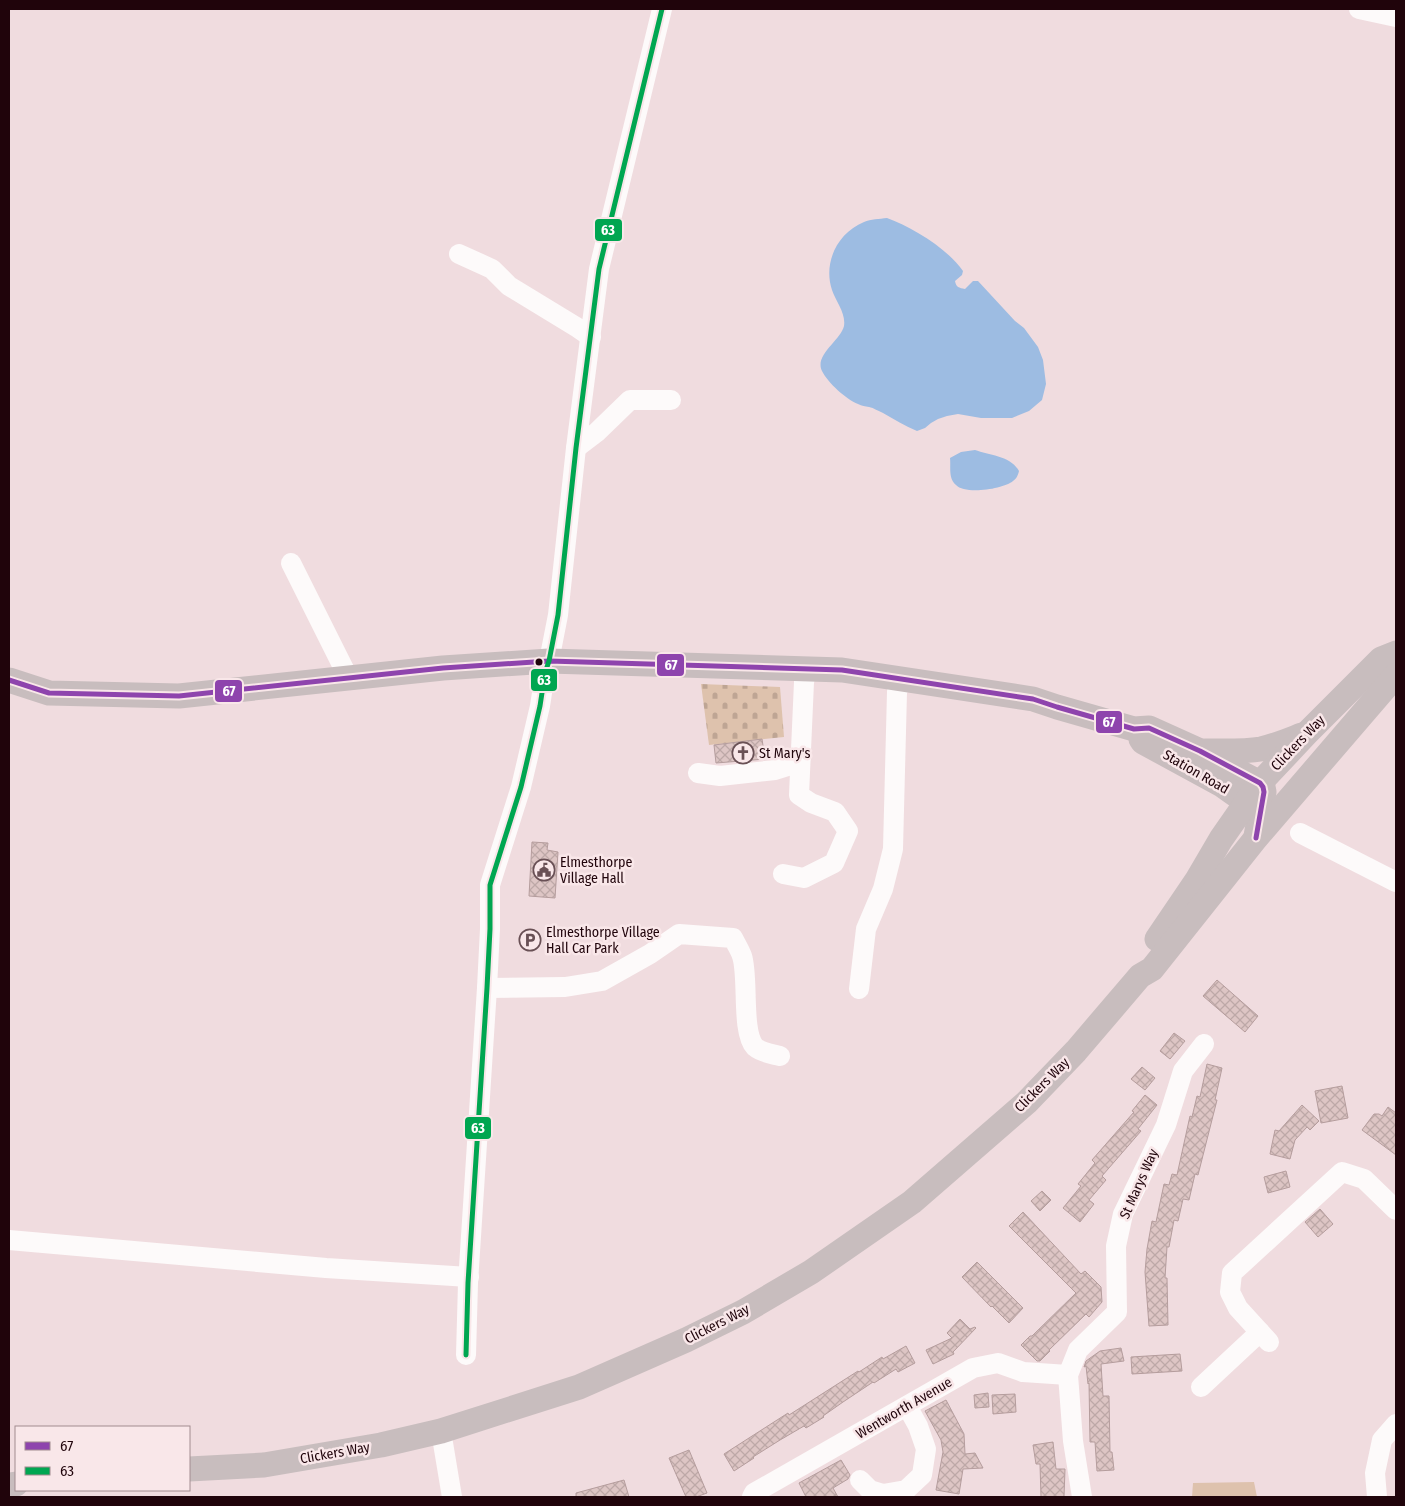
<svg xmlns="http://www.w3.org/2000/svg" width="1405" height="1506" font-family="'Fira Sans Condensed',sans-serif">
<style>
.green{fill:#dec2ad}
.cemetery{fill:url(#cemetery-stones)}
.water{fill:#9dbce2}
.building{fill:url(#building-cross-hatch);stroke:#b59d9d}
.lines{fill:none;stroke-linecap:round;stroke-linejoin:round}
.minor{stroke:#fdfafa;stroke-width:20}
.major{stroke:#c8bdbe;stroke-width:25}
.bus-1-casing{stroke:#f9e7e9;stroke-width:9}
.bus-2-casing{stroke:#f9e7e9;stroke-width:9}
.bus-1{stroke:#8e44ad;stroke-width:5}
.bus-2{stroke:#00a651;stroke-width:5}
.bus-dot{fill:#20040b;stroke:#f9e7e9;stroke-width:2}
.labels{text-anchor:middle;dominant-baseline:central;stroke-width:5;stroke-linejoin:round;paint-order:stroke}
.street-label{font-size:14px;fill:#20040b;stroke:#f9e7e9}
.poi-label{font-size:14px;fill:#20040b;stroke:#f9e7e9;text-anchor:start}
.line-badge{stroke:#f9e7e9;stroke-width:2}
.badge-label{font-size:14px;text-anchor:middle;font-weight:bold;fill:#fff}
</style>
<defs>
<pattern id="cemetery-stones" width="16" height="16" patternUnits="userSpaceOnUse" patternTransform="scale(1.25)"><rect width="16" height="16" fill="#dec2ad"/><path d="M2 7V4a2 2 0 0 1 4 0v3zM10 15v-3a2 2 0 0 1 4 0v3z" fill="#bea594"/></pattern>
<pattern id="building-cross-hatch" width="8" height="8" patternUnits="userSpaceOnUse" patternTransform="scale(1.25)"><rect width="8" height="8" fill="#ddc5c4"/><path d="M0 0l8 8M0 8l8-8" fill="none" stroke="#bda8a7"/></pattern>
</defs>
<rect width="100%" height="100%" fill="#f0dcdf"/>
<path class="green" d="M1254 1482 1257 1497H1192L1193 1483Z"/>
<path class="cemetery" d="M701 684 780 687 784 737 709 745Z"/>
<g class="water">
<path d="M887 218C912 227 948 249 963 271L962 275 955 281C956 287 959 288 965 289L973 281H978L1015 321 1024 328 1038 347 1043 360 1046 384 1042 400 1029 411 1012 418H981L958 414 947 416 938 419 931 423 925 428 917 431C905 426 894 419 883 413 878 411 874 408 869 407 865 406 862 406 858 404 846 399 828 383 822 371 814 355 841 340 844 326 846 313 836 302 832 290 823 263 837 233 864 222 871 219 879 219 887 218Z"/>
<path d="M975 450C989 455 1011 456 1019 471 1018 475 1017 478 1013 481 1004 489 965 495 956 485 948 478 951 467 950 458L961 452Z"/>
</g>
<g class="building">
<path d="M762 739 765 759 716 763 714 745Z"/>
<path d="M532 842 548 843 547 850 558 852 555 898 529 896Z"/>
<path d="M1217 980 1258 1016 1245 1032 1203 996Z"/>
<path d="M1174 1033 1185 1041 1170 1059 1160 1051Z"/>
<path d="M1207 1064 1222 1068 1215 1100H1217L1198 1175 1195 1174 1189 1200 1183 1199 1178 1221 1174 1220 1169 1247H1167L1165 1278H1167L1168 1325 1149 1326 1145 1272 1147 1249 1152 1221 1156 1222 1164 1184 1169 1185 1172 1174 1177 1175 1190 1116 1192 1117 1197 1096 1200 1097Z"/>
<path d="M1142 1067 1155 1078 1145 1090 1131 1079Z"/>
<path d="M1342 1086 1348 1118 1321 1123 1315 1091Z"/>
<path d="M1145 1095 1157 1105 1138 1129 1141 1131 1102 1176 1106 1180 1089 1200 1094 1204 1080 1222 1063 1208 1081 1186 1078 1184 1095 1163 1092 1160 1134 1112 1132 1111Z"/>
<path d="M1302 1105 1319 1121 1310 1130 1307 1127 1295 1140 1290 1159 1270 1154 1275 1130 1279 1131Z"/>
<path d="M1388 1107 1396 1113V1155L1362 1130 1374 1114H1379L1382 1116Z"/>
<path d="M1286 1171 1290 1187 1268 1193 1264 1177Z"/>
<path d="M1042 1191 1051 1200 1040 1211 1031 1201Z"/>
<path d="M1320 1209 1333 1224 1318 1237 1305 1222Z"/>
<path d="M1023 1212 1081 1274 1085 1271 1101 1287 1102 1302 1089 1317 1086 1314 1049 1350 1050 1351 1040 1361H1037L1021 1345 1030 1336H1032L1076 1293 1009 1226Z"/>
<path d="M977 1262 1023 1308 1009 1323 992 1306 991 1307 962 1277Z"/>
<path d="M960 1319 970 1329 975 1327 976 1328 953 1352 954 1354 933 1364 926 1350 952 1338 947 1333Z"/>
<path d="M906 1346 915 1363 898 1372 896 1369 874 1383 873 1382 843 1402 823 1416 824 1417 806 1428 804 1426 780 1440 753 1457 754 1458 734 1471 724 1454 788 1413 789 1415 858 1371 859 1372 882 1357 883 1359Z"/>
<path d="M1121 1348 1124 1361 1101 1364 1103 1396H1109L1110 1452H1112L1114 1470 1097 1471 1095 1442H1090L1089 1383 1088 1384 1086 1366 1084 1367 1086 1361 1100 1351Z"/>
<path d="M1180 1354 1182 1371 1132 1374 1131 1357Z"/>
<path d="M988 1393 989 1407 975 1408 974 1395Z"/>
<path d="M1015 1394 1016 1412 993 1414 992 1395Z"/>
<path d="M946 1400 964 1434 965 1454 975 1453 983 1468 963 1469 959 1494 936 1490 943 1452 941 1440 925 1411Z"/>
<path d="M1053 1442 1056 1469H1065L1064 1497H1041L1040 1464H1036L1033 1445Z"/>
<path d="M689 1450 707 1493 696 1497H686L669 1458Z"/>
<path d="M841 1460 850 1475 848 1479 833 1488 838 1497H806L799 1483Z"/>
<path d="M624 1480 629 1497H576V1493Z"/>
</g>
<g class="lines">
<g class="minor">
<path d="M1359 9 1396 17"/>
<path d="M459 254 492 269 509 286 578 328 591 337"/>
<path d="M576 448 597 432 630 400H671"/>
<path d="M291 563 348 677"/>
<path d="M698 773 720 776 775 770 791 765 801 757"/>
<path d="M1300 833 1396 882"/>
<path d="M783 874 804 878 834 863 848 831 835 812 811 803 799 795 804 682 807 669"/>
<path d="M487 988 565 987 602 981 650 954 679 934 733 938C736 944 740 950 742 956 749 977 741 1032 755 1047 762 1053 772 1054 780 1056"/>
<path d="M859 989 866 929 883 889 893 849 897 692 901 679"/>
<path d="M9 1240 326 1268 469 1277"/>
<path d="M1269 1342 1238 1308 1230 1292 1232 1273 1342 1172 1364 1179 1396 1210"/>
<path d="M466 1355 468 1283 487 988 490 929V885L521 787 540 706 545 673 549 661 558 615 576 448 599 269 662 9"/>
<path d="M1201 1387 1260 1332"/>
<path d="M441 1431 452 1497"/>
<path d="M860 1480 870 1490 883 1494 906 1490 922 1475 926 1449 918 1426 907 1406"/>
<path d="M752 1497 754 1493 973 1368 998 1363 1023 1372 1068 1375"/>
<path d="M1082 1497 1073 1441 1068 1375 1078 1350 1117 1312 1116 1246 1123 1214 1166 1125 1183 1071 1204 1044"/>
<path d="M1377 1497 1375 1473 1382 1440 1396 1424"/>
</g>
<g class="major">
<path d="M9 680 49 693 179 696 443 668 549 661 842 670 1033 699 1057 707 1134 729 1149 728 1200 751 1260 783 1263 787 1264 792 1256 836"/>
<path d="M1141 739 1143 742 1222 785 1246 802 1254 804 1260 802"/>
<path d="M1205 751C1223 751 1243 752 1261 749 1275 746 1289 740 1302 735"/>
<path d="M1157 939 1197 880 1221 839 1260 783 1306 734 1381 659 1396 653"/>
<path d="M189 1469 264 1465 381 1445 441 1431 579 1387 686 1340 743 1312 811 1272 912 1202 1027 1102 1076 1051 1140 976 1152 969 1256 838 1396 675"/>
<path d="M9 1485 16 1484"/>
</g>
<g class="bus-1-casing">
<path id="bus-1" d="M9 680 49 693 179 696 443 668 549 661 842 670 1033 699 1057 707 1134 729 1149 728 1200 751 1260 783 1263 787 1264 792 1256 838"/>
</g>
<g class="bus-2-casing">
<path id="bus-2" d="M466 1355 468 1283 487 988 490 929V885L521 787 540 706 545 673 549 661 558 615 576 448 599 269 662 9"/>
</g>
<use href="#bus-1" class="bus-1"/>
<use href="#bus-2" class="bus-2"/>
</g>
<defs>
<g id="church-ring" transform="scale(1.125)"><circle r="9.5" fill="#f9e7e9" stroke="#695055" stroke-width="1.5"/><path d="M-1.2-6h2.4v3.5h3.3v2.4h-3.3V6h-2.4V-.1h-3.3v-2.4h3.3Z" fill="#695055"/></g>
<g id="civic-ring" transform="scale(1.125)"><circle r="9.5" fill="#f9e7e9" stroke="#695055" stroke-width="1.5"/><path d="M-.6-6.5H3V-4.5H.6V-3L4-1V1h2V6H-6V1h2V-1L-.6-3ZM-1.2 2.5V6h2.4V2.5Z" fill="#695055"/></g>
<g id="parking-ring" transform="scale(1.125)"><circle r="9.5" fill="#f9e7e9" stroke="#695055" stroke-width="1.5"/><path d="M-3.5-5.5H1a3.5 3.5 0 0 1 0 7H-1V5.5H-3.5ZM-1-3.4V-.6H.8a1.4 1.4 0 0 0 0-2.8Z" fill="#695055"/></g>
</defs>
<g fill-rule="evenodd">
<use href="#church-ring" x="743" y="753"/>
<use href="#civic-ring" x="544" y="870"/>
<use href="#parking-ring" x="530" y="940"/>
</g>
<circle class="bus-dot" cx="539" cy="662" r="4.5"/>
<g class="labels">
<g class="street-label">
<text transform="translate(1298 743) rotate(-46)">Clickers Way</text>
<text transform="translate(1196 772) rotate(30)">Station Road</text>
<text transform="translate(1042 1085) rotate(-45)">Clickers Way</text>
<text transform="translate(1139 1184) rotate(-66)">St Marys Way</text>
<text transform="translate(717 1324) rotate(-27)">Clickers Way</text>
<text transform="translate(904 1408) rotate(-30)">Wentworth Avenue</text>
<text transform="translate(335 1453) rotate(-10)">Clickers Way</text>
</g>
<g class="poi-label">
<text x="759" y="753">St Mary's</text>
<text x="560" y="862">Elmesthorpe<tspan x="560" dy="16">Village Hall</tspan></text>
<text x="546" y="932">Elmesthorpe Village<tspan x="546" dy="16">Hall Car Park</tspan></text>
</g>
</g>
<g class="line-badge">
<rect x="594" y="218" width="29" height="24" rx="5" fill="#00a651"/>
<rect x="656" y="653" width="29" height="24" rx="5" fill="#8e44ad"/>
<rect x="530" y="668" width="28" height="24" rx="5" fill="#00a651"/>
<rect x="214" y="679" width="29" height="24" rx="5" fill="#8e44ad"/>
<rect x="1095" y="710" width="28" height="24" rx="5" fill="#8e44ad"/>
<rect x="464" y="1116" width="28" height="24" rx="5" fill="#00a651"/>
</g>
<g class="badge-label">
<text x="608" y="235">63</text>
<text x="671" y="670">67</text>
<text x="544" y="685">63</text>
<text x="229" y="696">67</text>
<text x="1109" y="727">67</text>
<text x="478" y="1133">63</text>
</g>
<rect width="1405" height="1506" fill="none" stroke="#20040b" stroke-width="20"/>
<rect x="15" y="1426" width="175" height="65" fill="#f9e7e9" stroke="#a28c90"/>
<rect x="25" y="1442" width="25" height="8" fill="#8e44ad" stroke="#a28c90"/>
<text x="60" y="1451" font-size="15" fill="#20040b">67</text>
<rect x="25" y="1467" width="25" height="8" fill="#00a651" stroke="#a28c90"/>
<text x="60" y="1476" font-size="15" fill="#20040b">63</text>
</svg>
